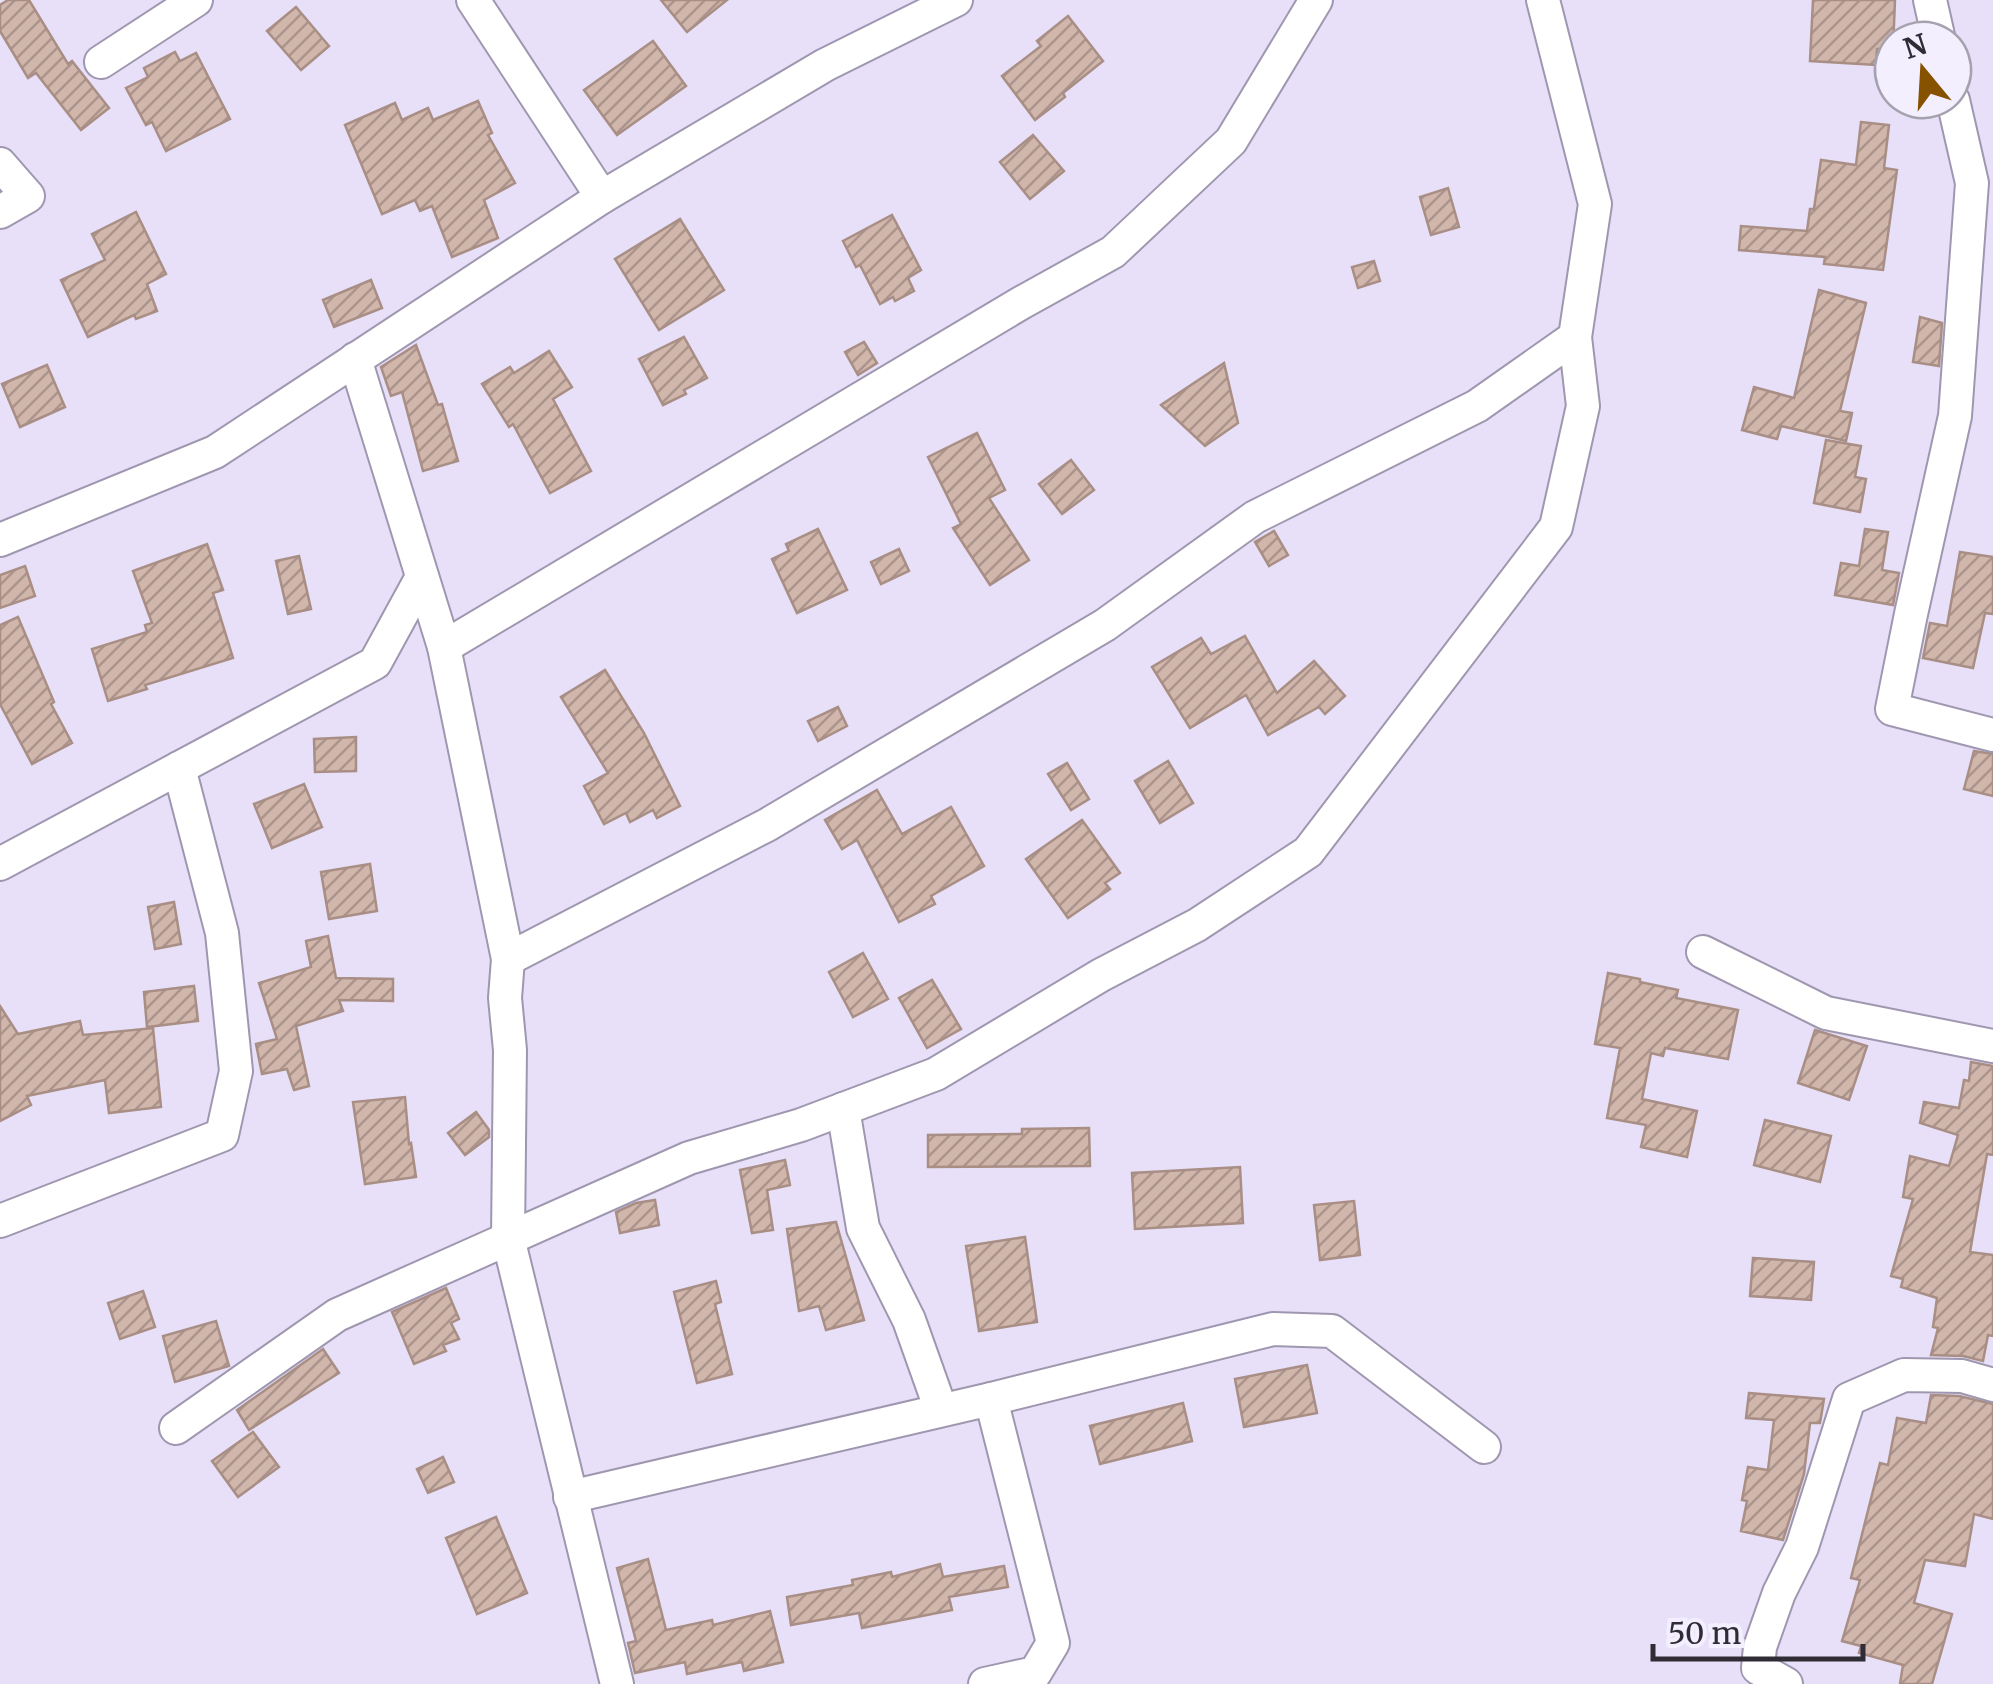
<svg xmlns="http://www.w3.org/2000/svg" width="1993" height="1684" font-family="Merriweather,serif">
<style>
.building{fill:url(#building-hatch);stroke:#a88e84;stroke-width:2.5}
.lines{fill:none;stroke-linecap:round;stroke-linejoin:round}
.minor-casing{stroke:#9f97af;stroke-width:36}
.minor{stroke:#fff;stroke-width:32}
</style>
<defs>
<pattern id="building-hatch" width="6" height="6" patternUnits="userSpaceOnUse" patternTransform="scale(2.5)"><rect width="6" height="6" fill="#d1b6ab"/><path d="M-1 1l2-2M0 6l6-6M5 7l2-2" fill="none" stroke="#aa948c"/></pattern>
</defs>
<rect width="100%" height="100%" fill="#e8e0f9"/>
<g class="building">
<path d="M8 0H29L68 64 72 61 109 108 81 130 36 73 28 78 0 31V5Z"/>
<path d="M661 0H727L687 32Z"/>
<path d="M1813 0H1895L1893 49H1877L1876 65 1810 61Z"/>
<path d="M296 7 329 46 301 70 267 31Z"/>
<path d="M1068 16 1103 61 1063 93 1065 97 1035 120 1002 76 1041 46 1037 41Z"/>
<path d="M653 41 686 86 617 135 584 90Z"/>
<path d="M175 52 180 61 196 53 230 119 166 151 152 122 146 125 126 88 148 77 144 68Z"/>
<path d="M478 101 492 133 488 135 515 183 484 200 498 238 452 257 432 206 420 211 415 200 382 214 345 125 395 103 402 120 428 108 433 120Z"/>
<path d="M1861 122 1889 125 1884 168 1897 170 1883 270 1824 264 1825 257 1739 250 1741 226 1807 231 1810 209H1814L1821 160 1856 165Z"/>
<path d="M1033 135 1064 171 1030 199 1000 162Z"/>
<path d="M1448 188 1459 227 1431 235 1420 197Z"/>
<path d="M136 212 166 274 147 284 157 311 136 319 134 315 88 337 61 280 105 260 92 234Z"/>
<path d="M892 215 921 270 908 278 914 291 895 301 893 297 880 304 860 265 856 267 843 241Z"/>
<path d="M680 219 724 290 659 330 615 259Z"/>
<path d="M1374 261 1380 281 1358 288 1352 267Z"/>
<path d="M371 280 382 308 334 327 323 300Z"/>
<path d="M1819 290 1866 303 1840 411 1852 413 1846 441 1781 426 1777 439 1742 430 1754 387 1794 398Z"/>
<path d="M1920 317 1942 323 1939 366 1913 362Z"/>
<path d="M684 337 707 378 684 390 686 394 663 405 639 359Z"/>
<path d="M864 342 877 363 858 375 845 352Z"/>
<path d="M416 345 438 405 442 404 458 461 423 471 402 392 391 396 381 367Z"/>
<path d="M549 351 572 387 553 399 591 471 550 493 513 424 509 427 482 384 510 367 514 373Z"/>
<path d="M1224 363 1238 423 1205 446 1161 405Z"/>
<path d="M47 365 65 407 20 427 2 384Z"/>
<path d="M977 433 1005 490 989 498 1029 560 990 585 953 528 961 524 928 457Z"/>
<path d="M1826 440 1861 446 1855 477 1866 479 1860 512 1814 503Z"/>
<path d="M1071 460 1094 490 1062 514 1039 484Z"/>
<path d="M818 529 847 590 797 613 772 559 789 551 786 544Z"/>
<path d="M1865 529 1888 532 1882 570 1899 573 1893 605 1835 595 1841 563 1859 566Z"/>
<path d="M1274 531 1288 555 1269 566 1255 542Z"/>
<path d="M207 544 223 590 213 593 233 658 145 685 147 689 108 701 92 649 147 632 145 625 152 623 133 571Z"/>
<path d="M899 549 909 571 881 584 871 562Z"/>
<path d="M1960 552 1993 557V614L1985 613 1973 668 1923 658 1930 623 1947 626Z"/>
<path d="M299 556 311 609 288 614 276 561Z"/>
<path d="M25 566 35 596 0 608V575Z"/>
<path d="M18 617 54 702 51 704 72 743 32 764 0 704V625Z"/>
<path d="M1245 636 1277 693 1314 661 1345 696 1325 714 1319 707 1268 735 1246 695 1190 728 1152 667 1201 638 1211 654Z"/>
<path d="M605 670 644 733 680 806 657 818 653 810 630 822 626 813 604 824 584 786 608 773 561 697Z"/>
<path d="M838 707 847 726 818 741 808 721Z"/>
<path d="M356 737V771L315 772 314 739Z"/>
<path d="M1974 751 1993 754V796L1964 789Z"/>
<path d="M1168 761 1193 803 1160 823 1135 781Z"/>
<path d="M1067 763 1089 799 1071 810 1048 774Z"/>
<path d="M304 784 322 827 272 848 254 804Z"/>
<path d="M877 790 902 834 951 807 984 866 931 896 935 904 899 922 857 840 842 849 825 820Z"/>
<path d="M1082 820 1120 873 1105 883 1110 889 1068 918 1026 859Z"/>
<path d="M370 864 377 911 329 919 321 872Z"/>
<path d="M174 902 181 944 155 949 148 907Z"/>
<path d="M328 936 336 978 393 979V1001L339 1000 343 1011 296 1026 309 1086 294 1090 287 1069 262 1074 256 1044 277 1039 259 983 311 967 306 941Z"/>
<path d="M863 953 888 999 853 1017 829 972Z"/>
<path d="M1608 973 1640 979V982L1678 990 1676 998 1738 1010 1728 1059 1665 1048 1663 1056 1651 1053 1642 1099 1697 1111 1687 1157 1641 1147 1646 1125 1607 1118 1620 1048 1595 1044Z"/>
<path d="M932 980 961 1029 927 1048 899 998Z"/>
<path d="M194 986 198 1021 147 1027 144 992Z"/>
<path d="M0 1006 18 1034 80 1021 83 1035 153 1028 161 1107 109 1113 105 1080 27 1096 31 1105 0 1121Z"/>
<path d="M1815 1030 1867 1046 1849 1100 1798 1083Z"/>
<path d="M1971 1062 1993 1066V1155L1987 1154 1970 1252 1993 1255V1336L1988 1335 1983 1361 1963 1356 1931 1355 1938 1328 1933 1327 1937 1298 1901 1287 1903 1279 1891 1276 1913 1199 1903 1197 1910 1156 1949 1166 1958 1135 1920 1123 1924 1102 1959 1108 1964 1080 1969 1081Z"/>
<path d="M405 1097 409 1144 411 1143 416 1177 365 1184 353 1102Z"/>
<path d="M476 1112 489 1130V1137L465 1155 448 1133Z"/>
<path d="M1765 1120 1831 1136 1820 1182 1754 1165Z"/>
<path d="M1089 1128 1090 1166 928 1167V1135L1022 1134V1129Z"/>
<path d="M785 1160 790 1185 767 1190 773 1230 752 1233 740 1170Z"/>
<path d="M1240 1167 1243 1223 1135 1229 1132 1173Z"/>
<path d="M655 1200 659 1225 620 1233 616 1212 636 1203Z"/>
<path d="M1354 1201 1360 1255 1320 1260 1314 1205Z"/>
<path d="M836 1222 864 1320 826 1330 819 1306 799 1311 787 1229Z"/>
<path d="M1025 1237 1037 1322 979 1331 966 1246Z"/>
<path d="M1753 1258 1814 1262 1811 1300 1750 1296Z"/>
<path d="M716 1281 721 1302 715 1304 732 1374 697 1383 674 1292Z"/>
<path d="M446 1288 459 1319 451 1323 459 1339 443 1345 446 1351 414 1364 392 1312Z"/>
<path d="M143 1291 155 1327 120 1339 108 1303Z"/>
<path d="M216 1321 229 1366 175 1382 163 1336Z"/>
<path d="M323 1349 339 1373 249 1430 237 1410Z"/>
<path d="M1307 1365 1317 1413 1244 1427 1235 1379Z"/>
<path d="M1749 1393 1824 1399 1820 1423H1810L1804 1474 1783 1540 1741 1531 1747 1501 1742 1500 1748 1467 1768 1470 1774 1420 1746 1418Z"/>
<path d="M1931 1395 1959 1396 1993 1404V1519L1974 1514 1965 1566 1925 1560 1914 1603 1952 1614 1932 1684H1900L1903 1665 1859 1653 1861 1646 1842 1641 1860 1580 1851 1578 1880 1463 1888 1465 1897 1418 1926 1423Z"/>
<path d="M1183 1403 1192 1441 1100 1464 1090 1426Z"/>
<path d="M253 1432 279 1467 238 1497 212 1461Z"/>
<path d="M443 1457 454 1482 428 1493 417 1469Z"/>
<path d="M496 1517 527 1593 477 1614 446 1538Z"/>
<path d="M648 1559 666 1630 712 1620 713 1625 770 1611 783 1662 744 1671 742 1662 687 1674 685 1662 635 1673 628 1643 636 1641 617 1568Z"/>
<path d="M940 1564 943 1577 1004 1566 1008 1587 949 1597 952 1610 862 1628 859 1613 791 1625 787 1597 853 1585 852 1580 891 1572 892 1577Z"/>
</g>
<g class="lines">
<g class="minor-casing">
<g id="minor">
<path d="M473 0 602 197"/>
<path d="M1930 0 1939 40"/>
<path d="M101 62 196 0"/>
<path d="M1953 100 1972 183 1955 416 1911 614 1892 709 1993 735"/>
<path d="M0 164 28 196 0 212"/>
<path d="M355 359 444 647 508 959 505 998 510 1050 508 1238 617 1684"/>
<path d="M0 540 215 452 602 197 825 65 956 0"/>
<path d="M444 647 1021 303 1113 252 1231 141 1316 0"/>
<path d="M0 864 375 663 422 577"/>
<path d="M1703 952 1826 1013 1993 1046"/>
<path d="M508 959 767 825 1105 625 1255 517 1477 406 1575 337 1595 204 1543 0"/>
<path d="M843 1109 863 1228 909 1320 941 1410"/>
<path d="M0 1221 222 1135 236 1071 222 933 179 768"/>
<path d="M176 1428 337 1315 689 1158 801 1125 936 1074 1101 975 1197 925 1308 852 1556 527 1583 406 1575 337"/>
<path d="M570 1497 991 1399 1273 1329 1332 1331 1484 1447"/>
<path d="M985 1684 1035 1673 1053 1643 991 1399"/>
<path d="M1786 1684 1758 1668 1760 1647 1779 1593 1802 1547 1849 1399 1904 1375 1962 1376 1993 1385"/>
</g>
</g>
<use href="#minor" class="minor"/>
</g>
<g transform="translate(1923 70) rotate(342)"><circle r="48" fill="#f4effe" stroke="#a6a1ae" stroke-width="2.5"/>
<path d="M0-8L18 38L0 25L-18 38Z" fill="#875200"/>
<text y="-15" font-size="28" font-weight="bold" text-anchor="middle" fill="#302c36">N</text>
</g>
<path d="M1653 1644v15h210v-15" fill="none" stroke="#302c36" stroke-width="5"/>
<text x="1668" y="1644" font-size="30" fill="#302c36" stroke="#f4effe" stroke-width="8" paint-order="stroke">50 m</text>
</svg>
